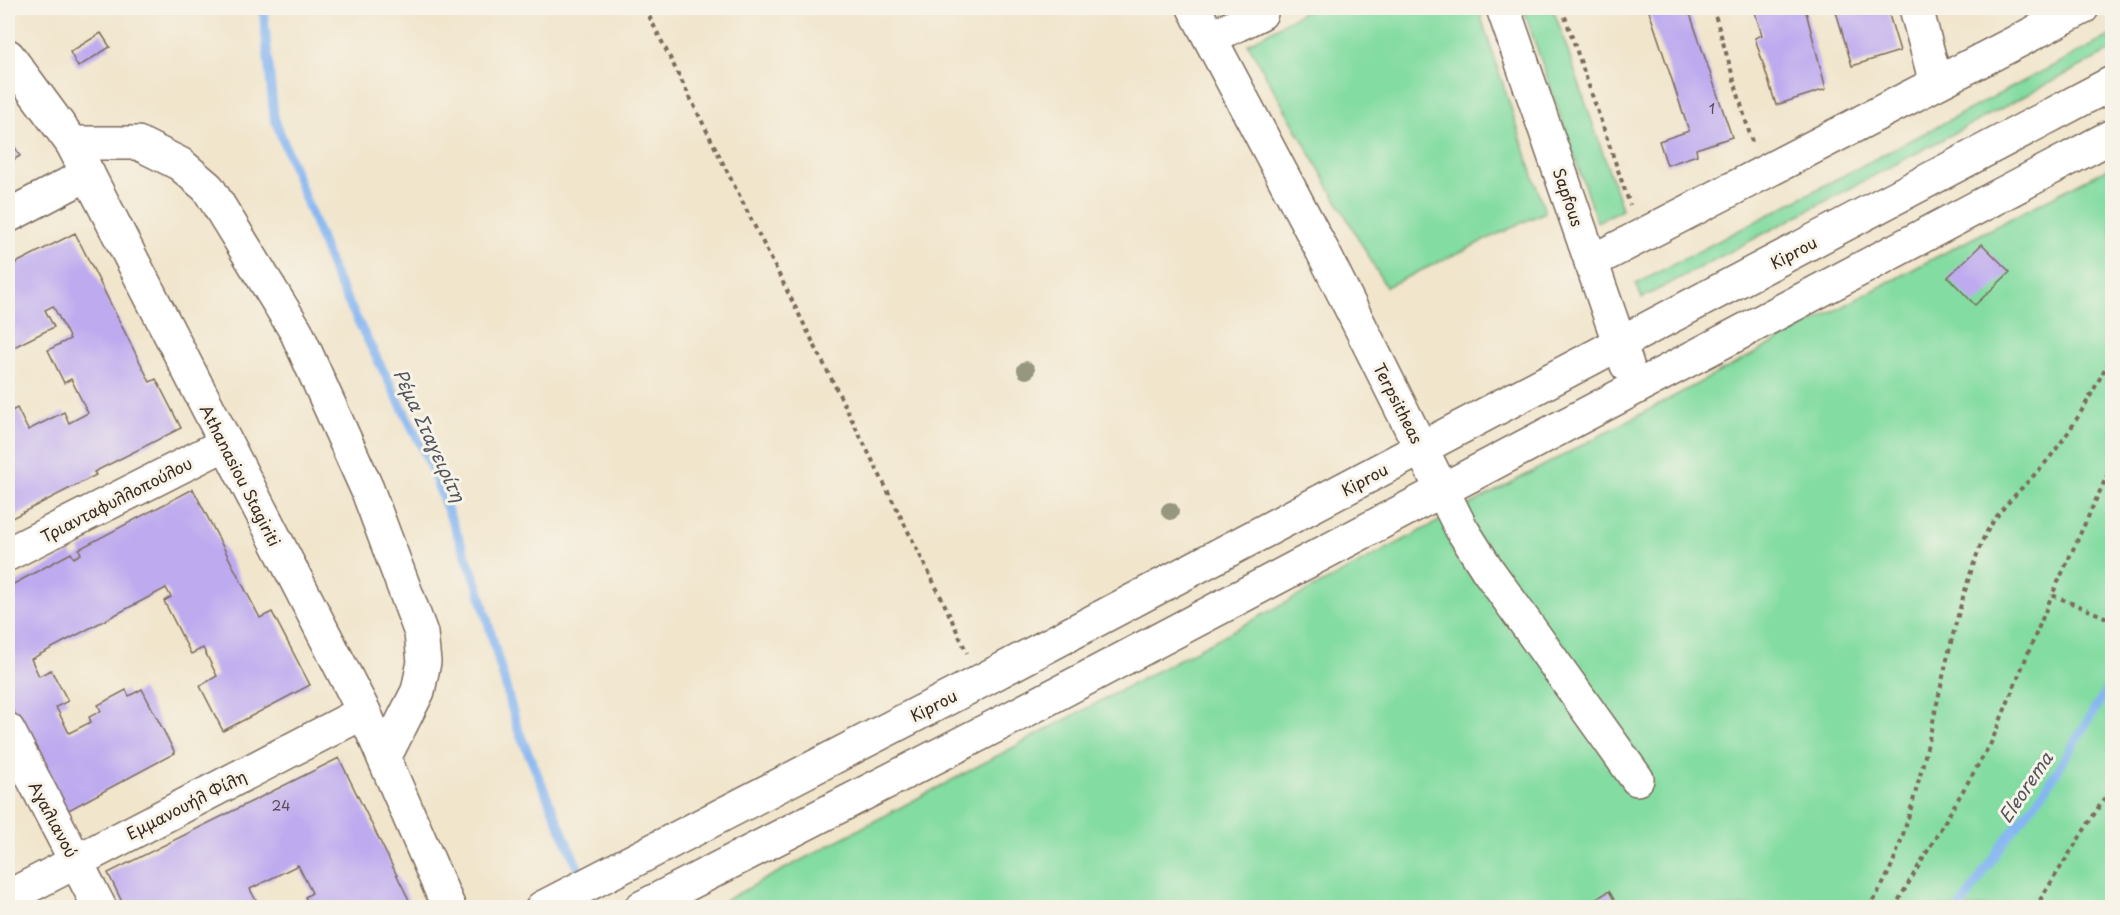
<svg xmlns="http://www.w3.org/2000/svg" width="2120" height="915" font-family="'Playpen Sans',sans-serif">
<style>
.green{fill:#83dca1;stroke:#5f8360;stroke-width:1.5}
.lines{fill:none;stroke-linecap:round;stroke-linejoin:round}
.stream{stroke:#85b6f1;stroke-width:9}
.building{fill:#beaaef}
.minor-casing{stroke:#7b6b5b;stroke-width:36}
.path{stroke:#7b6b5b;stroke-width:4;stroke-dasharray:4.5 4.5;stroke-linecap:butt}
.minor{stroke:#fff;stroke-width:33}
.tree{fill:#97967e}
.labels{text-anchor:middle;dominant-baseline:central;stroke-width:6;stroke-linejoin:round;paint-order:stroke}
.number-label{font-size:14px;fill:#5c4a52}
.street-label{font-size:16px;fill:#3b2a1e;stroke:#f7f3e8}
.water-label{font-size:18px;font-style:italic;fill:#51545d;stroke:#f7f3e8}
</style>
<rect width="100%" height="100%" fill="#f7f3e8"/>
<filter id="ink" filterUnits="userSpaceOnUse"><feTurbulence type="fractalNoise" baseFrequency=".0167" numOctaves="2"/><feDisplacementMap in="SourceGraphic" scale="12" xChannelSelector="R" yChannelSelector="G"/><feConvolveMatrix kernelMatrix="1 2 1 2 8 2 1 2 1" color-interpolation-filters="sRGB"/></filter>
<filter id="wash" filterUnits="userSpaceOnUse"><feTurbulence type="fractalNoise" baseFrequency=".008" numOctaves="4" result="noise"/><feDisplacementMap in="SourceGraphic" scale="24" xChannelSelector="R" yChannelSelector="G"/><feGaussianBlur stdDeviation="1.35" result="paint"/><feColorMatrix in="noise" values="0 0 0 0 0 0 0 0 0 0 0 0 0 0 0 0 0 1.4 0 .05"/><feComposite in="paint" operator="in"/></filter>
<g filter="url(#wash)">
<rect width="100%" height="100%" fill="#f1e5cc"/>
<g class="green">
<path d="M1310 8H1478L1545 212 1386 287 1248 44Z"/>
<path d="M1523 8H1553L1622 209 1597 222Z"/>
<path d="M2112 35V50L1642 298 1636 284Z"/>
<path d="M2112 166V907L711 908 1923 264Z"/>
</g>
<g class="lines">
<g class="stream">
<path d="M263 8 274 117 335 276 423 449 478 586 517 727 581 875"/>
<path d="M1960 908 2003 843 2046 789 2112 681"/>
</g>
</g>
<g id="blocks">
<g class="building">
<path d="M1648 8H1688L1732 137 1696 149 1697 155 1667 165 1659 141 1689 131Z"/>
<path d="M1805 8 1826 89 1776 105 1755 38 1762 35 1754 9Z"/>
<path d="M1835 8H1887L1900 51 1852 66Z"/>
<path d="M101 33 110 47 78 67 70 52Z"/>
<path d="M8 135 20 156 8 163Z"/>
<path d="M75 233 150 382 156 379 181 428 94 472 96 475 8 520V413L17 408 28 430 64 412 69 423 88 413 71 379 64 383 48 350 70 339 53 306 45 310 54 327 8 350V267Z"/>
<path d="M1982 244 2010 272 1975 305 1948 277Z"/>
<path d="M193 489 260 618 272 612 310 685 223 731 200 686 217 676 203 648 191 654 164 601 171 597 166 588 31 659 39 676 51 670 68 701 56 707 69 733 91 722 89 717 101 711 98 705 126 690 129 696 142 689 175 753 65 812 8 701V587L71 553 74 558 81 554 79 549Z"/>
<path d="M339 758 413 908H311L305 897 312 893 298 865 250 889 260 908H125L108 873Z"/>
<path d="M1609 891 1619 908H1582Z"/>
</g>
</g>
</g>
<g filter="url(#ink)">
<use href="#blocks" fill-opacity="0" stroke="#7b6b5b" stroke-width="1.5"/>
<g class="lines">
<g class="minor-casing">
<g id="minor">
<path d="M1194 8 1323 252 1461 528 1487 569 1637 779"/>
<path d="M1503 8 1627 365"/>
<path d="M1916 8 1936 83"/>
<path d="M1210 38 1261 13 1258 8"/>
<path d="M8 56 72 143 364 712 449 908"/>
<path d="M72 143H138L180 164 208 188 296 331 367 489 421 633 424 662 418 691 384 758"/>
<path d="M8 216 88 174"/>
<path d="M1591 262 2082 8"/>
<path d="M8 554 225 444"/>
<path d="M8 730 100 908"/>
<path d="M8 897 364 712"/>
<path d="M542 908 979 682 2112 83"/>
<path d="M641 908 1015 716 2112 136"/>
</g>
</g>
<g class="path">
<path d="M645 8 943 601 967 653"/>
<path d="M1562 8 1630 205"/>
<path d="M1713 8 1752 142"/>
<path d="M2112 465 2052 595 2112 620"/>
<path d="M1867 908C1890 880 1901 842 1911 808 1937 721 1948 629 1981 544 1996 507 2030 484 2054 452 2077 422 2095 388 2112 355"/>
<path d="M1894 908 1991 743 2052 595"/>
<path d="M2035 908 2112 786"/>
</g>
<use href="#minor" class="minor"/>
</g>
<g class="tree">
<circle cx="1026" cy="370" r="9"/>
<circle cx="1170" cy="511" r="9"/>
</g>
</g>
<g class="labels">
<g class="number-label">
<text x="1712" y="108">1</text>
<text x="281" y="805">24</text>
</g>
<g class="street-label">
<text transform="translate(1569 197) rotate(71)">Sapfous</text>
<text transform="translate(1793 252) rotate(-28)">Kiprou</text>
<text transform="translate(1399 403) rotate(63)">Terpsitheas</text>
<text transform="translate(241 475) rotate(63)">Athanasiou Stagiriti</text>
<text transform="translate(1364 479) rotate(-28)">Kiprou</text>
<text transform="translate(116 499) rotate(-27)">Τριανταφυλλοπούλου</text>
<text transform="translate(933 705) rotate(-27)">Kiprou</text>
<text transform="translate(186 804) rotate(-27)">Εμμανουήλ Φίλη</text>
<text transform="translate(54 819) rotate(62)">Αγαλιανού</text>
</g>
<g class="water-label">
<text transform="translate(430 435) rotate(65)">Ρέμα Σταγειρίτη</text>
<text transform="translate(2025 787) rotate(-56)">Eleorema</text>
</g>
</g>
<rect width="2120" height="915" fill="none" stroke="#f7f3e8" stroke-width="30"/>
</svg>
